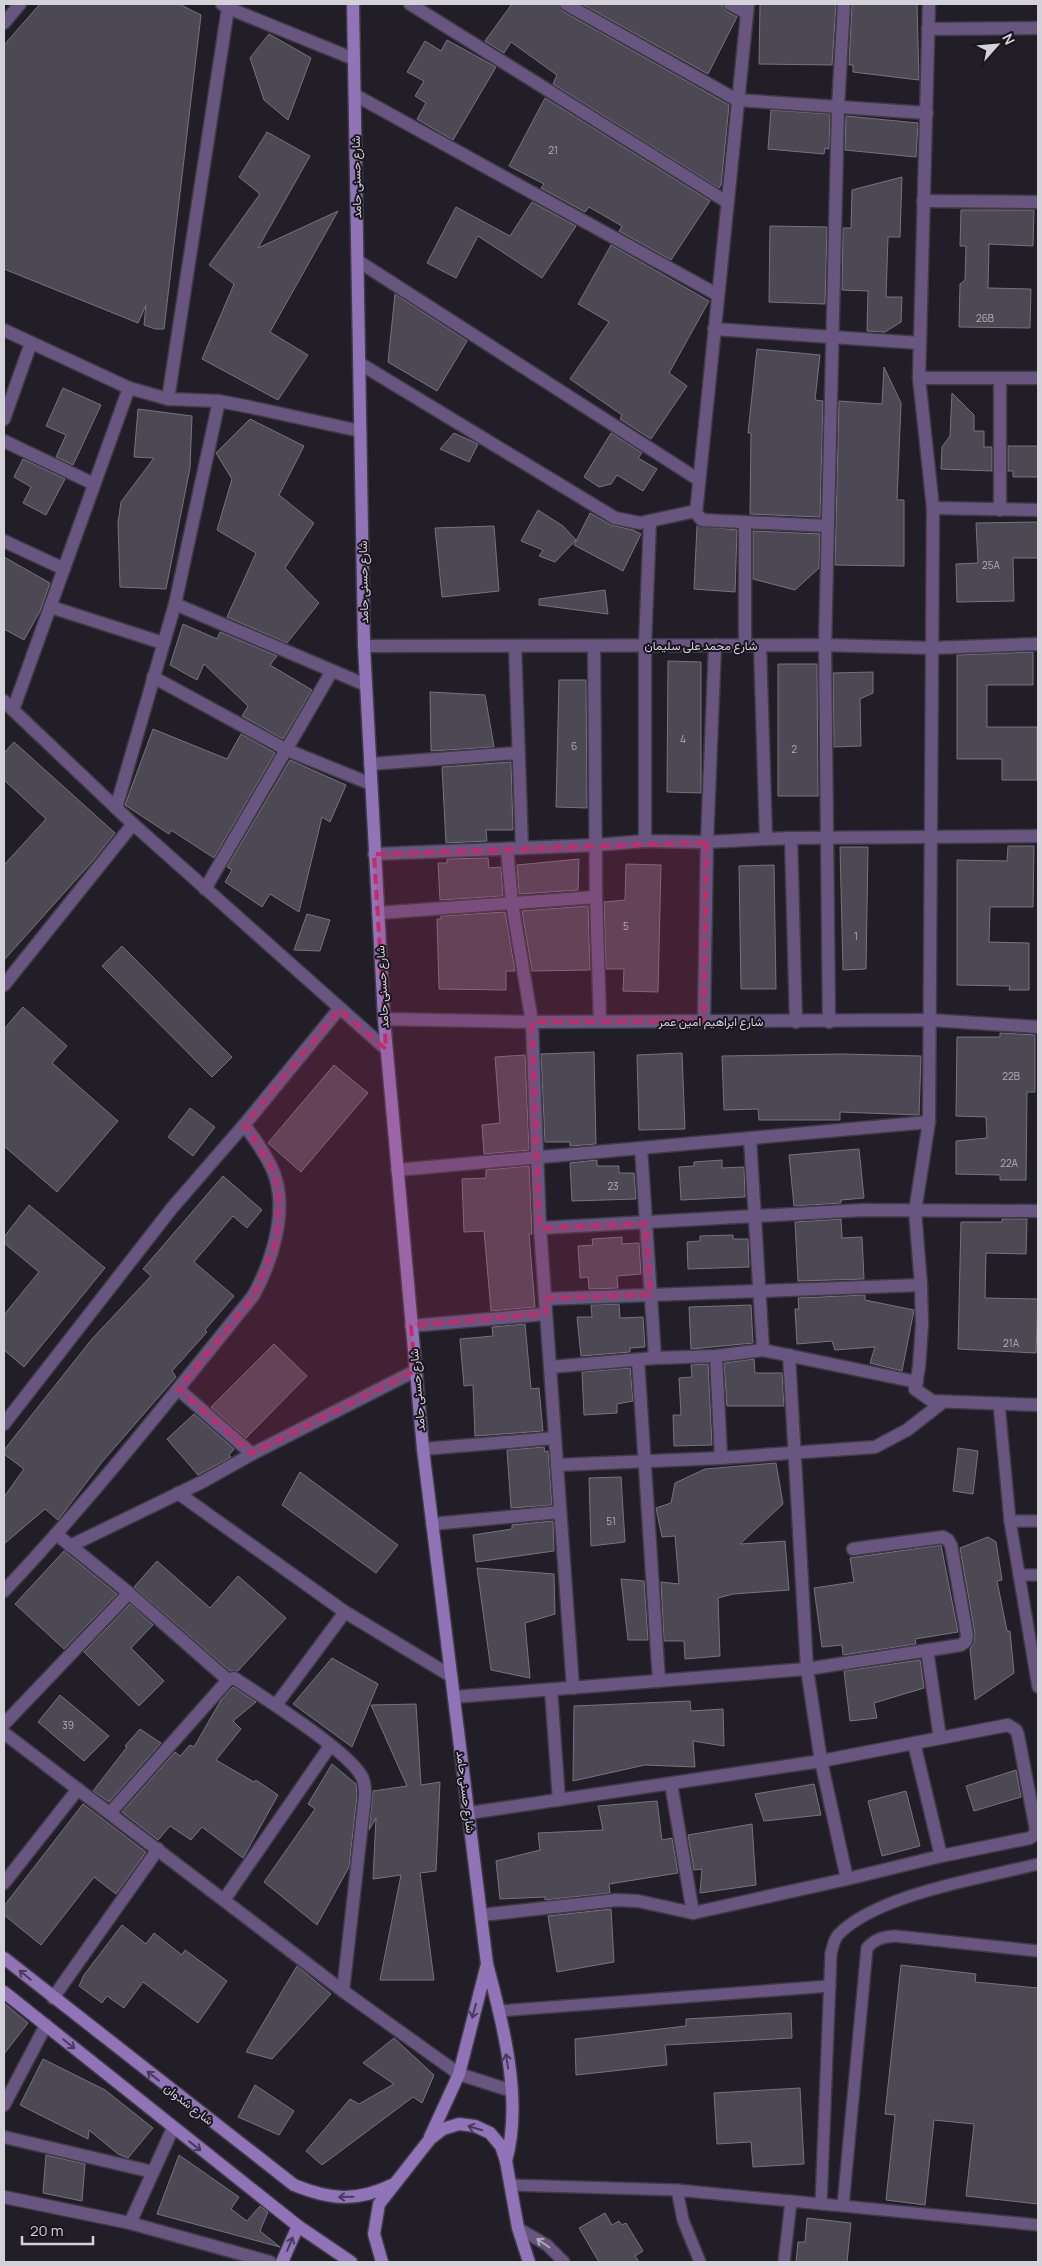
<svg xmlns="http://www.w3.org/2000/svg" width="1042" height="2266" font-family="Manrope,Vazirmatn,sans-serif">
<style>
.building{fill:#4d4954;stroke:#77727f}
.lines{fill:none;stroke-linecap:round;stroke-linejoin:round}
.lane-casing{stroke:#3e3b44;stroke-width:14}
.street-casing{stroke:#3e3b44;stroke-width:15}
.secondary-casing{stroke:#3e3b44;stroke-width:15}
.lane{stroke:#685681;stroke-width:11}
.street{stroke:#685681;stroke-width:12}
.secondary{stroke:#9174b8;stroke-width:12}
.oneway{stroke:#483b5c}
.oneway2{stroke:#aea7ba}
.marked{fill:#c42b68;fill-opacity:0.2;stroke:#c42b68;stroke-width:4;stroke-dasharray:10 6;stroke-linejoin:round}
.labels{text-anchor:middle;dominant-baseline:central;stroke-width:4;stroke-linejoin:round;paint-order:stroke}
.number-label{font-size:10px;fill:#b2b0b8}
.street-label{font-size:12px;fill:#d4d2d9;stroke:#18151e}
</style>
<rect width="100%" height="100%" fill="#221e28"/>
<g class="building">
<path d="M40 4H179L201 15 164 329H155L144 325 146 305 138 323 4 269V45Z"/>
<path d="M512 4H558L562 11 729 105 721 185 719 188 553 84 557 75 511 42 504 53 485 41Z"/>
<path d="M582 4H721L726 11 737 17 708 74Z"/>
<path d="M760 4H836L832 65 759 64Z"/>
<path d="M852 4H917L919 80 853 72V65H849Z"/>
<path d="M269 34 311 58 288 120 264 100 250 58Z"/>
<path d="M447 40 496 67 453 140 417 119 426 103 415 96 424 81 407 72 425 41 441 51Z"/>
<path d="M545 98 710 201 671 260 619 231 622 226 589 207 585 212 541 188 544 184 509 166Z"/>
<path d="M771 110 830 114 829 149 825 148 824 154 768 149Z"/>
<path d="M846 116 918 123 916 157 845 150Z"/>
<path d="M267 132 310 156 258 248 338 211 270 332 308 355 278 400 202 359 234 284 209 265 260 194 239 177Z"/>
<path d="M902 177 900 237H888L886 297H902L901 322 885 332 867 331 868 291 842 290 843 228H851L852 190Z"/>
<path d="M532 202 576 226 542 278 478 236 456 278 427 263 456 207 510 236Z"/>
<path d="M961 210H1034L1033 246 989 244 988 288 1031 289 1030 328 959 327 960 284 965 280 966 246H960Z"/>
<path d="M770 226 827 227 825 304 769 302Z"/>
<path d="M611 245 709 301 669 373 687 386 651 439 620 419 622 415 570 379 609 322 578 304Z"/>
<path d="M395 294 467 341 437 391 388 362Z"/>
<path d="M757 349 820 355 815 400 823 401 820 517 750 514 751 433H748Z"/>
<path d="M884 367 901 403 897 500H904V566L835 565 839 401 882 404Z"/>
<path d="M63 388 101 405 73 465 56 457 66 435 46 426Z"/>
<path d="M952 393 974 415V431H984V447H992V471L941 469 942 447 950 436Z"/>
<path d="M138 409 192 416 190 468 166 589 120 587 118 523 121 502 154 458 134 457Z"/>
<path d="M250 419 304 446 279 495 314 523 285 568 319 603 287 643 227 617 256 553 217 530 232 479 216 453Z"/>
<path d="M454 433 478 444 469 462 440 449Z"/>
<path d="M611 433 642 453 638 458 657 469 643 491 617 475 611 484 599 487 584 477Z"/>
<path d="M1008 446H1038V477H1013V471H1008Z"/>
<path d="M23 459 65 479 46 515 23 503 31 487 14 477Z"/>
<path d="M538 510 563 526 576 540 555 562 539 556 543 550 521 541Z"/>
<path d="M590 513 611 525 633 530 641 534 623 571 574 545Z"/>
<path d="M1038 522V558H1013L1014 601 957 602 956 564 978 563 976 523Z"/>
<path d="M494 526 499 591 442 597 435 528Z"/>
<path d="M697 526 737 530 735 592 694 589Z"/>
<path d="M753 531 820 534 819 568 795 590 753 579Z"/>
<path d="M4 557 50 583 40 611 24 640 4 629Z"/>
<path d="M605 590 608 614 539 605V599Z"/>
<path d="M183 624 217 639 220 632 277 656 270 665 312 690 283 739 242 716 248 706 204 664 197 680 170 665Z"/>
<path d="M1033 652V685H987V727H1037V780H1002V759H957V655Z"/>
<path d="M668 661 701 662V793L667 792Z"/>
<path d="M778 664H817L818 796H778Z"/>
<path d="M873 672V693L860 699 861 746 834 747 833 673Z"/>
<path d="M559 680H586L587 808 556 807Z"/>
<path d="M430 692 485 695 494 747 431 751Z"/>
<path d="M153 729 227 759 241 734 275 753 214 858 171 830 169 834 125 805Z"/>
<path d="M14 742 115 833 91 863 4 960V865L46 819 4 780V753Z"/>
<path d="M290 760 346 785 330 822 322 817 299 912 270 894 262 907 225 882 232 870 227 867Z"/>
<path d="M511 762 513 830H486L487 841 446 843 442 767Z"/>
<path d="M1008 846H1034L1033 907H990L989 942 1029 943V990H1009L1010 986 957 985V860L1007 861Z"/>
<path d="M840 847H868L866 969 843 970Z"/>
<path d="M488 858 489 868 501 867 503 896 440 900 438 863H447V859Z"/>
<path d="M579 859 578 890 519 894 517 865Z"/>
<path d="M626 864 661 865 658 992 623 991 624 969H606L604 902 625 900Z"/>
<path d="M774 865 776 989H741L739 866Z"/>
<path d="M588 906 590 970 532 971 522 911Z"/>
<path d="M505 912 515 971H506V990L439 989 437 919H441V916Z"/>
<path d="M307 914 330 920 320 951 294 950Z"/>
<path d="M122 946 232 1057 212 1077 102 966Z"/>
<path d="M23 1007 67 1046 52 1063 118 1121 57 1192 4 1146V1029Z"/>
<path d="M1000 1033 1035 1035V1092H1027L1026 1180H1000V1175L956 1174V1141L987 1138 986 1117 956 1116 957 1037H1000Z"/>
<path d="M594 1052 596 1144 570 1146V1142H545L541 1054Z"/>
<path d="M682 1053 685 1129 639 1130 637 1055Z"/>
<path d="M842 1054 921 1056 919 1115 840 1112V1120H759L758 1109 724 1110 722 1056Z"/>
<path d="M525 1055 529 1150 484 1154 482 1125 500 1123 495 1057Z"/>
<path d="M334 1065 368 1093 301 1172 268 1143Z"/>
<path d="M190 1108 215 1127 193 1156 168 1137Z"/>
<path d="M859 1149 864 1198 841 1200V1203L794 1206 789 1155Z"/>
<path d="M597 1160V1166H619V1173H634L636 1199 572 1201 570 1163Z"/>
<path d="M722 1160V1168L744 1167 745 1197 681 1200 679 1167 694 1166V1162Z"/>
<path d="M529 1166 532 1234H529L535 1307 491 1311 484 1231 464 1232 462 1179 486 1178V1170Z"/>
<path d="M223 1176 262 1210 247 1228 233 1216 194 1262 234 1296 205 1330 207 1332 172 1371 176 1377 102 1462 58 1520 45 1509 4 1544V1497L24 1469 4 1454V1450L92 1339 151 1276 143 1269Z"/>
<path d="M29 1205 105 1268 24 1367 4 1350V1315L39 1272 4 1243V1237Z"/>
<path d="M841 1219 842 1238 862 1237 864 1279 798 1281 795 1222Z"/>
<path d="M1002 1219H1027L1026 1254 986 1253 985 1298 1038 1299 1036 1353 958 1349 961 1222H1002Z"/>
<path d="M733 1235V1239H748L749 1267 688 1269 687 1242 700 1241V1236Z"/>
<path d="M622 1237V1244L639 1243 641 1274 617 1276 618 1288 589 1289 588 1277 580 1278 578 1246 593 1245 592 1239Z"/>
<path d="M865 1295V1300L914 1310 902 1371 870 1363 875 1347 835 1350 832 1341 797 1344 795 1309H799L798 1298Z"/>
<path d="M619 1304 620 1318 643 1317 645 1347 630 1348V1352L581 1356 577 1317H592L591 1305Z"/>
<path d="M751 1305 753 1343 691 1349 689 1307Z"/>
<path d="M525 1324 531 1389 539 1388 543 1431 475 1436 473 1385 464 1386 460 1339 493 1336 492 1327Z"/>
<path d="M274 1344 307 1376 246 1438 211 1407Z"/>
<path d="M754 1359 755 1373H782L784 1406H727L724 1363Z"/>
<path d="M708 1364 712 1445 674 1446 673 1415H681L679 1378 692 1377 691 1365Z"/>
<path d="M630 1368 633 1401 617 1404V1413L584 1415 582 1372Z"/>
<path d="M194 1414 234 1449 229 1455 231 1457 198 1475 167 1439Z"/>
<path d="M544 1447 545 1452 548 1451 552 1505 511 1508 507 1450Z"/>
<path d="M958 1448 978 1451 973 1494 953 1491Z"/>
<path d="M776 1463 783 1504 740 1544 785 1541 789 1590 733 1594 718 1598 720 1656 685 1659 684 1641H664L661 1582 679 1584 675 1536 662 1537 656 1508 671 1503 675 1483 705 1469Z"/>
<path d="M300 1472 398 1545 376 1573 282 1505Z"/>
<path d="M621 1477 625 1542 591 1546 589 1478Z"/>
<path d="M553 1521 554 1551 476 1562 473 1535 512 1529V1525Z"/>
<path d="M988 1537 996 1542 1002 1580 997 1581 1007 1631H1010L1014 1673 975 1700 970 1649 974 1643 975 1634 960 1548Z"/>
<path d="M941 1545 958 1632 915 1639 916 1644 843 1655 842 1645 822 1647 814 1588 854 1582 850 1558Z"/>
<path d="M64 1551 117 1594 64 1649 15 1604Z"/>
<path d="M157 1561 210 1608 238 1576 286 1618 238 1671H230L134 1587Z"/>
<path d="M477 1568 554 1574 555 1614 525 1623 530 1678 491 1670Z"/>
<path d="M621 1579 644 1581 648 1640H628Z"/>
<path d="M130 1604 153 1625 131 1648 164 1681 139 1706 84 1652Z"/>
<path d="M332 1658 378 1684 352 1747 293 1704Z"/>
<path d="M920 1660 924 1688 874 1703 877 1718 850 1721 844 1671Z"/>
<path d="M233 1687 256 1702 233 1721 241 1729 216 1760 254 1782 256 1780 278 1795 243 1858 202 1827 191 1840 170 1826 158 1840 122 1812 175 1752 180 1756 190 1745 194 1747 221 1700Z"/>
<path d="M60 1695 109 1736 84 1761 38 1722Z"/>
<path d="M690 1701 691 1711 723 1709 724 1746 693 1741 695 1767 645 1765 573 1781 574 1706Z"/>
<path d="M416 1704 421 1785 440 1782 436 1871 420 1873 434 1980H380L401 1875 373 1879 376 1818 369 1830 373 1791 407 1786 371 1705Z"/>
<path d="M140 1729 161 1743 109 1802 93 1791 127 1747 125 1746Z"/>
<path d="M332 1764 356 1784 357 1796 349 1867 317 1925 264 1882 315 1809 308 1804Z"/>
<path d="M1016 1770 1021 1797 974 1811 966 1786Z"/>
<path d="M814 1784 821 1815 764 1821 755 1794Z"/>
<path d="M906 1791 920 1846 882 1856 868 1801Z"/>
<path d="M657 1801 662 1840 672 1838 678 1873 609 1884 610 1893 545 1900V1897L500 1899 496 1861 540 1850 538 1833 603 1830 598 1806Z"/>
<path d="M83 1804 146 1852 116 1894 94 1877 41 1945 4 1915V1906Z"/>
<path d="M752 1824 756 1885 700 1893 702 1869 694 1870 688 1835Z"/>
<path d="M611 1909 614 1962 557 1972 548 1916Z"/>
<path d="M122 1925 146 1944 154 1933 182 1955 185 1950 227 1981 198 2023 143 1982 124 2008 107 1996 102 2003 79 1986 84 1975Z"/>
<path d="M901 1965 976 1974 975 1982 1038 1988V2204L966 2196 974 2124 934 2120 925 2205 886 2200 895 2115 885 2114Z"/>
<path d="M297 1966 331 1994 272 2059 246 2052Z"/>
<path d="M4 2003 28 2023 4 2054Z"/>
<path d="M791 2013 792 2038 665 2045 667 2065 576 2075 575 2039 686 2026V2019Z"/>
<path d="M394 2038 434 2075 422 2103 413 2097 322 2165 306 2151 350 2099 359 2104 394 2084 363 2063Z"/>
<path d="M43 2059 105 2090 153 2128 128 2158 118 2154 89 2130 88 2139 20 2105Z"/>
<path d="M255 2085 294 2111 279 2135 238 2117Z"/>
<path d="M800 2088 804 2164 753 2167 751 2142 717 2144 714 2093Z"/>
<path d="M46 2155 85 2164 82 2201 43 2193Z"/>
<path d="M179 2155 239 2197 231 2209 247 2221 260 2206 268 2212 260 2231 280 2247 157 2214Z"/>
<path d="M605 2213 612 2225 619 2221 622 2225 626 2223 643 2251 635 2256 639 2262H599L579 2228Z"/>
<path d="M807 2218 851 2223 847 2262H796L798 2242H805Z"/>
</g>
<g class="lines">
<g class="lane-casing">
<g id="lane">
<path d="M999 1404 1010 1521 1038 1687"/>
<path d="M1010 1521H1038"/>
<path d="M1019 1575H1038"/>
<path d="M499 2011 830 1986"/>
<path d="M510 2185 677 2190 1038 2225"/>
<path d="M677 2190 683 2220 700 2262"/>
<path d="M821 2204 831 1953C833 1947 834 1939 838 1935 877 1894 983 1878 1038 1864"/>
<path d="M843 2206 867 1948C875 1939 882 1937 895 1936L1038 1951"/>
<path d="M518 2228 547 2245 564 2262"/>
<path d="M784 2262 791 2201"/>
</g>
</g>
<g class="street-casing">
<g id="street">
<path d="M410 4 727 202"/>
<path d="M566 4 737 100 927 113"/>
<path d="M730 4 747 13"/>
<path d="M748 4 696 513 702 520 828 526"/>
<path d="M929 4 919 378 933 508 929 1122 915 1211 921 1285 922 1325 919 1367 915 1389 932 1401 1038 1405"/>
<path d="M228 8 354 59"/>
<path d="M4 23 20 4"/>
<path d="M928 29 1038 28"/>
<path d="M355 95 718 295"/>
<path d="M923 201 1038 202"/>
<path d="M358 261 699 480"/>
<path d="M714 329 920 343"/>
<path d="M4 330 129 388 168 399 219 401 250 407 360 431"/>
<path d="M359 363 615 518 640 523 696 511"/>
<path d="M919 378H1038"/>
<path d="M1000 378V510"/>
<path d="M168 399 228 8 222 4"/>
<path d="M4 419 31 343"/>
<path d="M4 441 94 484"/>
<path d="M933 508 1038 510"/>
<path d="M650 521 645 645V841L707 842 704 1021"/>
<path d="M745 522V645"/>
<path d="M4 541 64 569"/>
<path d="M175 604 366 685"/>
<path d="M51 607 163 643"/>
<path d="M715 645 707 842 766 839"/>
<path d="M760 645 766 839 791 838 796 1022"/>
<path d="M364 646 825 645 932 648 1038 644"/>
<path d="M515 646 522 848"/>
<path d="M594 646 596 897 600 1021"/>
<path d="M153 677 287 750 371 784"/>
<path d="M4 701 13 710 129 388"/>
<path d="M13 710 133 824 386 1049"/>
<path d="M370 764 518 753"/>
<path d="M116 808 175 604 219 401"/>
<path d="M791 838 1038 836"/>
<path d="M507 849 512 903 532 1022 540 1228 573 1688"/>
<path d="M374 854 596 845 645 841"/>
<path d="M205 889 332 671"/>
<path d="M378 913 596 897"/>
<path d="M4 985 133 824"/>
<path d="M384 1019 532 1022 930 1020 1038 1027"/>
<path d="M829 1022 825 645 838 107 844 4"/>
<path d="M750 1138 763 1350"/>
<path d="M641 1148 655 1358"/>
<path d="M397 1170 929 1122"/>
<path d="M540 1228 864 1210 1038 1211"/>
<path d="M545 1299 921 1285"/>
<path d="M411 1326 546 1314"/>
<path d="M789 1355 807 1669 821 1761 847 1879"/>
<path d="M716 1356 721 1458"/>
<path d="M638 1360 659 1681"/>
<path d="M550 1367 655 1358 716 1356 763 1350 917 1382"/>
<path d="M178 1389 252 1454"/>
<path d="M4 1424 172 1208 244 1125 339 1009"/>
<path d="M423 1449 555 1438"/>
<path d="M557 1465 721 1458 875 1447 907 1430 943 1402"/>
<path d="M178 1493 345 1612 451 1676"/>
<path d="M432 1524 560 1512"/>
<path d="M56 1534 129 1593 228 1680 234 1678C261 1696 349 1751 362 1777 365 1783 365 1790 365 1796L343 1991"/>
<path d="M70 1546 204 1481 252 1454 415 1371"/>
<path d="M4 1591C92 1498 172 1396 253 1296 272 1262 289 1209 273 1171 266 1154 255 1139 244 1125"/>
<path d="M927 1650 940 1738"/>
<path d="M551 1690 559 1800"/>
<path d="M454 1697 807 1669 961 1645 966 1641 967 1635 951 1545 948 1540 943 1537 853 1549"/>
<path d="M276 1705 345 1612"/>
<path d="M4 1724 129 1593"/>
<path d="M4 1733 343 1991 459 2074 512 2091"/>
<path d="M914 1743 941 1856"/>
<path d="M671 1784 693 1913"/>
<path d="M110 1813 228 1680"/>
<path d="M469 1813 821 1761 1008 1725 1016 1730 1018 1735 1036 1830 1034 1835 1030 1838 941 1856 847 1879 693 1913 638 1901 617 1900 482 1915"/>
<path d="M4 1883 78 1789"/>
<path d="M224 1900 330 1746"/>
<path d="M53 1998 158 1849"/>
<path d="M4 2105 46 2025"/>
<path d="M4 2137 153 2172"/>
<path d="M4 2197 130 2223 173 2128"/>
<path d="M130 2223 270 2262"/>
</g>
</g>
<g class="secondary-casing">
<g id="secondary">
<path d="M353 4 364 646 384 1019 423 1449 487 1964C503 2023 523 2101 506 2161"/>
<path d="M4 1958 294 2185C331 2200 356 2202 392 2185"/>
<path d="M4 1992 298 2226 351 2262"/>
<path d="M430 2137 459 2074 487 1964"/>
<path d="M282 2262 298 2226"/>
<path d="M382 2262 374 2234 379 2204 430 2139 443 2129 459 2124 475 2126 490 2133 501 2146 506 2161 518 2228 529 2262"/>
</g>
</g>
<use href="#lane" class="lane"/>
<use href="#street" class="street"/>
<use href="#secondary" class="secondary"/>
</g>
<defs><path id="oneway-shaft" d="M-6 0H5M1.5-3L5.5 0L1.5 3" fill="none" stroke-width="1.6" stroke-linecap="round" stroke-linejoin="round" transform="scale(1.25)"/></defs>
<g class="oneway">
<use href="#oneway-shaft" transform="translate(25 1975) rotate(-141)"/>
<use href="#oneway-shaft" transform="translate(474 2011) rotate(105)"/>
<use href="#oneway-shaft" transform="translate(69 2044) rotate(39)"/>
<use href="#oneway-shaft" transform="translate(507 2061) rotate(-99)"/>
<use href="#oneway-shaft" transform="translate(153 2076) rotate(-142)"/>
<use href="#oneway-shaft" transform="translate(475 2128) rotate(-163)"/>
<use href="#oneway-shaft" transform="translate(195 2146) rotate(38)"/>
<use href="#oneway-shaft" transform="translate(346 2197) rotate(179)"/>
<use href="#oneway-shaft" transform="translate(290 2244) rotate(-67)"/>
</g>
<use class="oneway2" href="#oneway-shaft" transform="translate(543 2243) rotate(-145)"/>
<path class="marked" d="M707 842 704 1021 532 1022 540 1228 646 1223 651 1295 545 1299 546 1314 411 1326 415 1371 252 1454 178 1389 253 1296 276 1241 278 1201 274 1172 244 1125 339 1009 386 1049 374 854Z"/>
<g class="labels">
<g class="number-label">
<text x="553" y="150">21</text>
<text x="985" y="318">26B</text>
<text x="991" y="565">25A</text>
<text x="683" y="739">4</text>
<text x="574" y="746">6</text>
<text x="794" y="749">2</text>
<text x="626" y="926">5</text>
<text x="856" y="936">1</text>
<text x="1011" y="1076">22B</text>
<text x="1009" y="1163">22A</text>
<text x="613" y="1186">23</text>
<text x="1011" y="1343">21A</text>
<text x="611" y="1521">51</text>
<text x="68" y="1725">39</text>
</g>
<g class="street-label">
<text transform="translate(356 177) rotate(-91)">شارع حسنى حامد</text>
<text transform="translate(363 582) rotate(-91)">شارع حسنى حامد</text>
<text x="701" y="645">شارع محمد على سليمان</text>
<text transform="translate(382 987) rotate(-93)">شارع حسنى حامد</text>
<text x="711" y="1021">شارع ابراهيم امين عمر</text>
<text transform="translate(417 1390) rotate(-95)">شارع حسنى حامد</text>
<text transform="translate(466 1792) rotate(83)">شارع حسنى حامد</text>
<text transform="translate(189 2104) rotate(38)">شارع شدوان</text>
</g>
</g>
<rect width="1042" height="2266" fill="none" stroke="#d4d2d9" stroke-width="10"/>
<g transform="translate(997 45) rotate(63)" stroke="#18151e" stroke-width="4" paint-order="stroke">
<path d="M0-4L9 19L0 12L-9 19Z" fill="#d4d2d9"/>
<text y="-8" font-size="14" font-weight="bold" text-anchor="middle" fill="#d4d2d9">N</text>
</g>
<path d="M22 2236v8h71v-8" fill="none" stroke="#d4d2d9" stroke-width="2.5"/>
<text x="30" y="2236" font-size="15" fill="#d4d2d9" stroke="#18151e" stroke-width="4" paint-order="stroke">20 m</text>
</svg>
